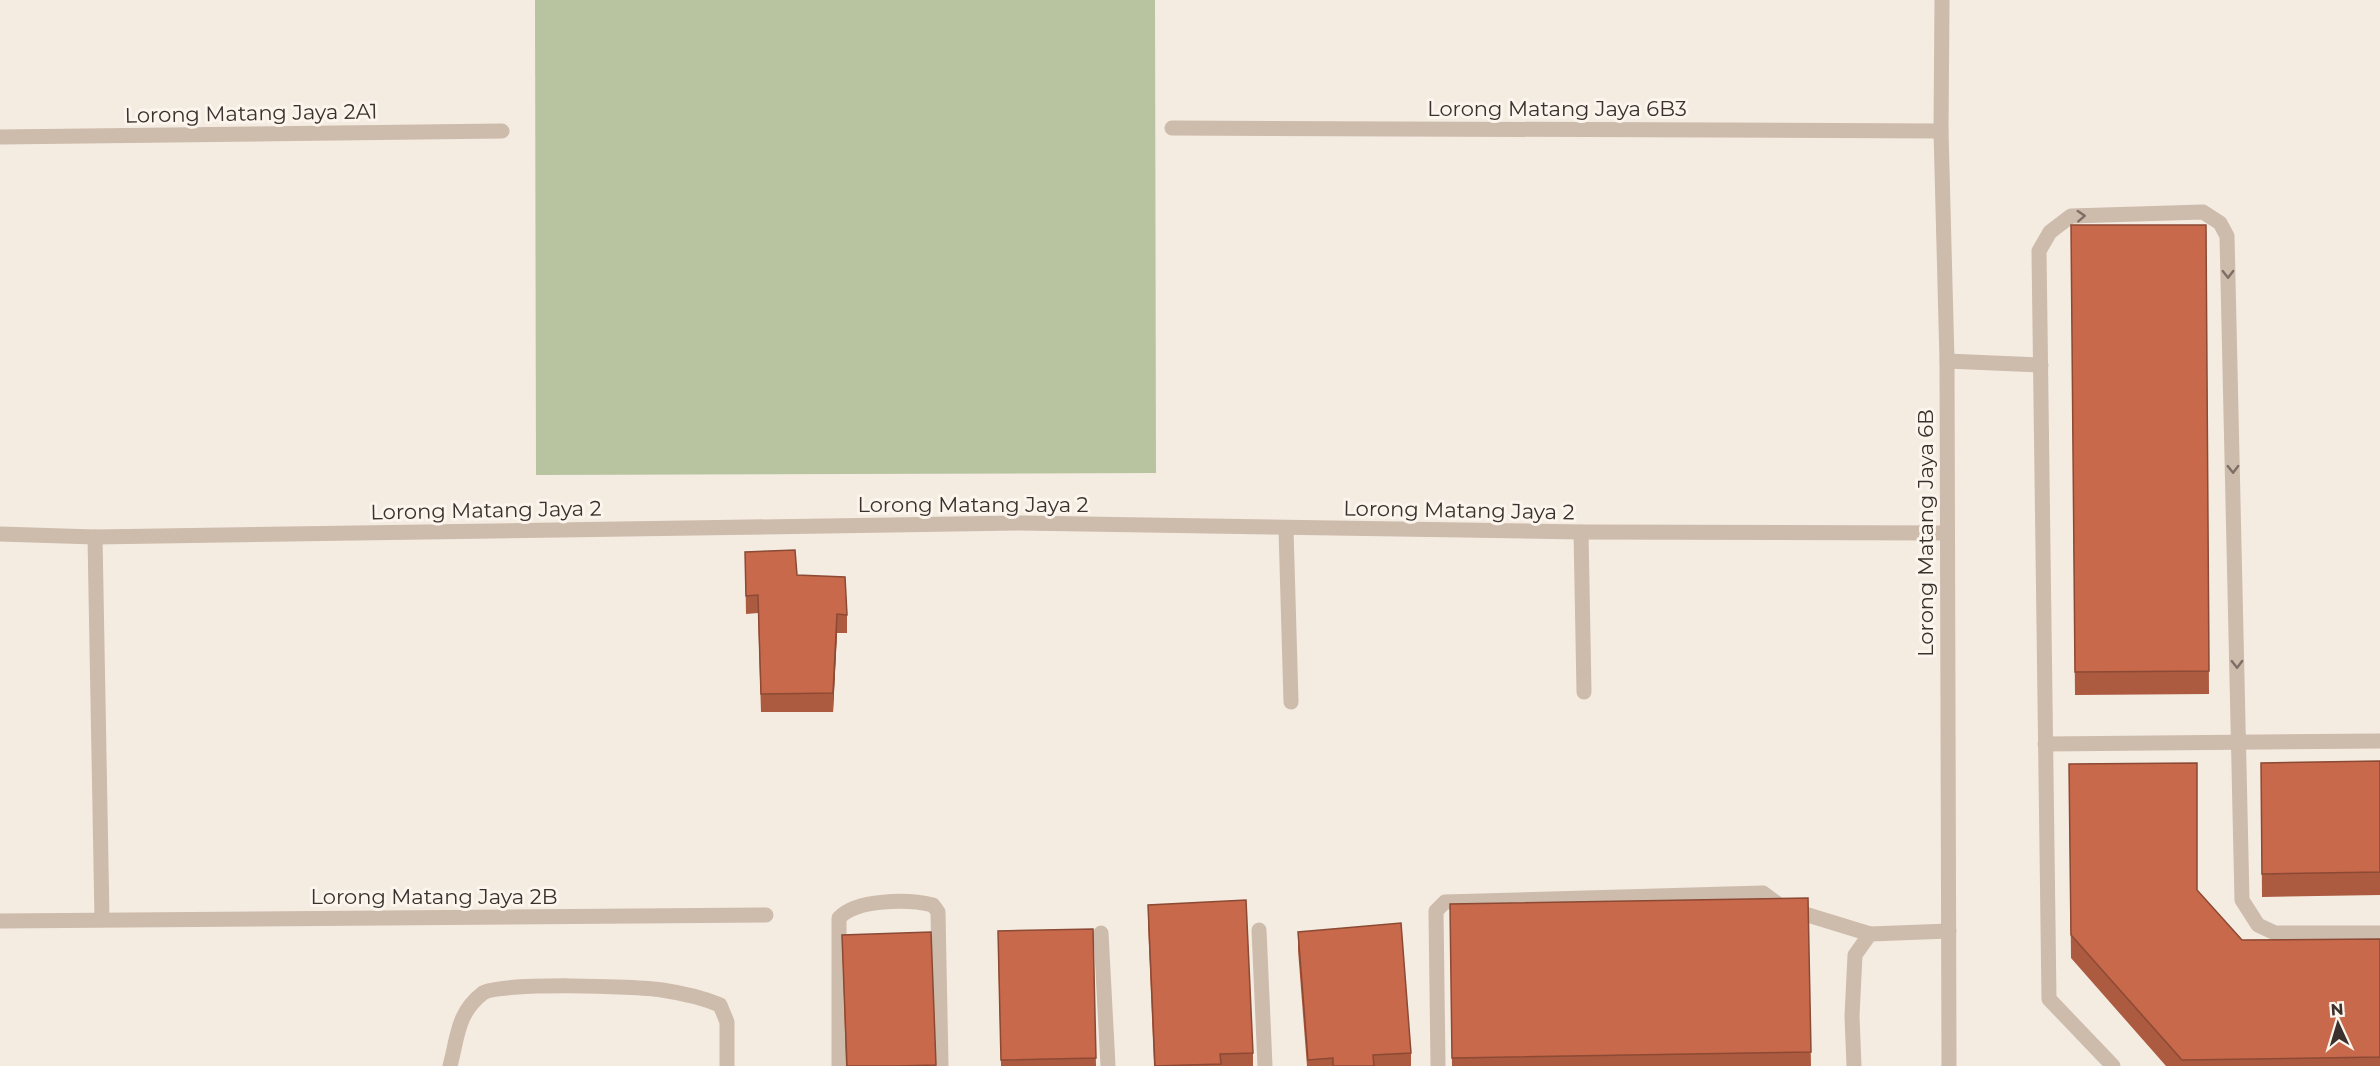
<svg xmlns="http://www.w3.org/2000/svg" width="2380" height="1066" font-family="Montserrat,sans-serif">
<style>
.green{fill:#b8c4a0}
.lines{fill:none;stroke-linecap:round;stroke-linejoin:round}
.minor{stroke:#cdbbac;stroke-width:15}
.wall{fill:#ac5a40}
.shaded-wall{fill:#8c4a34}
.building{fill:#c8694b;stroke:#8c4a34;stroke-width:1.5}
.oneway{stroke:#7d6f65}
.labels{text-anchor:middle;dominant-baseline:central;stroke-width:6;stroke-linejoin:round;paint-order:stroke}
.street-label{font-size:21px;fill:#3b302b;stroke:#fbf5ee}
</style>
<rect width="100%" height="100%" fill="#f4ebe1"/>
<path class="green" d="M535 0H1155L1156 473 536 475Z"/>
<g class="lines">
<g class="minor">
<path d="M1942 0 1941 131 1947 361 1949 1066"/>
<path d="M1172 128 1941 131"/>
<path d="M0 137 502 131"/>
<path d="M1947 361 2041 365"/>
<path d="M1286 529 1291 702"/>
<path d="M1581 532 1584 692"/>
<path d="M0 534 95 537 1020 523 1581 532 1945 533"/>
<path d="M95 537 102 919"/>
<path d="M2045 744 2380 741"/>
<path d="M0 921 766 915"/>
<path d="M1259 930 1265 1066"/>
<path d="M1101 933 1108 1066"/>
<path d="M450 1066C458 1036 457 1013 483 993 499 982 637 986 662 990 682 993 701 997 720 1005L727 1022V1066"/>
<path d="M839 1066V918C856 899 908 899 933 905L938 912 941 1066"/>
<path d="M1438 1066 1436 911 1445 902 1763 893 1782 907 1870 934"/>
<path d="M1854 1066 1852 1016 1855 955 1870 934 1949 931"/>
<path d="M2113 1066 2049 999 2039 251 2050 232 2071 216 2203 212 2220 223 2227 236 2242 900 2258 925 2275 933H2380"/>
</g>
</g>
<g class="wall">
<path d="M2071 225H2206L2209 694 2075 695Z"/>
<path d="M745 552 797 575 847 615V633H837L833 712H761L758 613 746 614Z"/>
<path d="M2380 761V895L2262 897 2261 763Z"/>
<path d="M2069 764 2242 940 2380 939V1066H2166L2071 958Z"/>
<path d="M1808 898 1811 1066H1452L1450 904Z"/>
<path d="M1148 905 1253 1053V1066H1154L1148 923Z"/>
<path d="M1093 929 1096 1066H1001L998 949Z"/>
<path d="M931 932 936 1066H846L842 935Z"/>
<path d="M1298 932 1411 1053V1066H1307L1298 950Z"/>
</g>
<path class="shaded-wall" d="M837 614V633L833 712V693Z"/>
<g class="building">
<path d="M2071 225H2206L2209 671 2075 672Z"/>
<path d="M795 550 797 575 845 577 847 615 837 614 833 693 761 694 758 595 746 596 745 552Z"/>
<path d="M2380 761V872L2262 874 2261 763Z"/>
<path d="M2197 763V890L2242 940 2380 939V1057L2182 1060 2071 935 2069 764Z"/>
<path d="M1808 898 1811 1052 1452 1058 1450 904Z"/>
<path d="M1246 900 1253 1053 1220 1054 1221 1064 1155 1066 1148 905Z"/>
<path d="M1401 923 1411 1053 1373 1055 1374 1066H1333V1058L1308 1060 1298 932Z"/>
<path d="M1093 929 1096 1058 1001 1060 998 931Z"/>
<path d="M931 932 936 1065 897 1066H847L842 935Z"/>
</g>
<defs><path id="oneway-chevron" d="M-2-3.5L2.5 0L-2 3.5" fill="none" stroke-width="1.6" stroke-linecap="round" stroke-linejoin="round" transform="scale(1.5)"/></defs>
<g class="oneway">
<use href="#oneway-chevron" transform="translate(2081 216) rotate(-3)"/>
<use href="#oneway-chevron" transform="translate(2228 274) rotate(89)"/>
<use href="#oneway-chevron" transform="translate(2233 469) rotate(89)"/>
<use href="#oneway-chevron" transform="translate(2237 664) rotate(89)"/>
</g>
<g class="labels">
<g class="street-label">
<text x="1557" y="108">Lorong Matang Jaya 6B3</text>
<text transform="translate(251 113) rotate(-1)">Lorong Matang Jaya 2A1</text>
<text x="973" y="504">Lorong Matang Jaya 2</text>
<text transform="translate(486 510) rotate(-1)">Lorong Matang Jaya 2</text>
<text transform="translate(1459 510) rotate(1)">Lorong Matang Jaya 2</text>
<text transform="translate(1925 533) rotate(-90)">Lorong Matang Jaya 6B</text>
<text x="434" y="896">Lorong Matang Jaya 2B</text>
</g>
</g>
<g transform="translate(2338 1024) rotate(356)" stroke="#fbf5ee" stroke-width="4.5" paint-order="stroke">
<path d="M0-4.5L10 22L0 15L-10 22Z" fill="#3b302b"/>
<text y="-9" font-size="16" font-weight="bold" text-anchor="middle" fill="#3b302b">N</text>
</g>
</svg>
